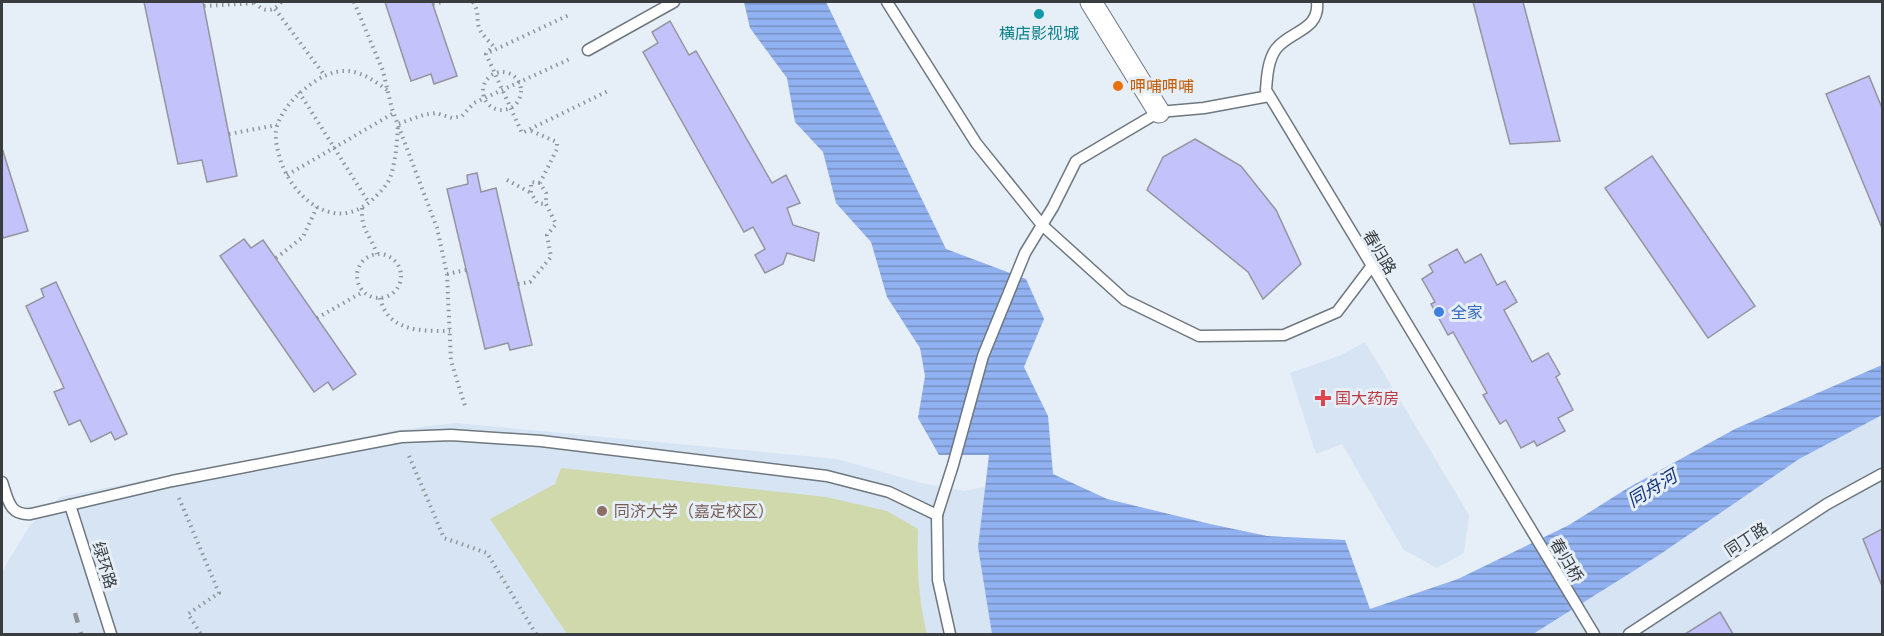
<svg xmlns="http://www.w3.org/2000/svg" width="1884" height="636" font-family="Mulish,'Noto Sans SC',sans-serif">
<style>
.built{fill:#d6e4f3}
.grass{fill:#cfd9ab}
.water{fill:url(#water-rules)}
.building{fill:#c3c2fb;stroke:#9595a0;stroke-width:1.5}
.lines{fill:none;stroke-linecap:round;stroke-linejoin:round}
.lane-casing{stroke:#6f777f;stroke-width:13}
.street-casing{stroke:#6f777f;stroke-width:23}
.path{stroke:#8f959b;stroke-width:4;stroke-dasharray:1.5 4.5;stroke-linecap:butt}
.lane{stroke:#fff;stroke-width:10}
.street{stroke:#fff;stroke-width:21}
.rail{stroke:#8e949a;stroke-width:4.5;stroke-dasharray:10 10;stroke-linecap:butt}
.culture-dot{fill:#0f9aa8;stroke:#e6eef7;stroke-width:2}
.food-dot{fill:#e8710a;stroke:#e6eef7;stroke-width:2}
.shop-dot{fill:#3f7fe0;stroke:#e6eef7;stroke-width:2}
.health-dot{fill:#e0444e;stroke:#e6eef7;stroke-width:2}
.education-dot{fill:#8d6e63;stroke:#e6eef7;stroke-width:2}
.labels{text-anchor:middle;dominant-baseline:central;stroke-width:6;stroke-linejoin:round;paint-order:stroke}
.culture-label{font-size:16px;fill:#0d838f;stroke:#e6eef7}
.food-label{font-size:16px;fill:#c56008;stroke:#e6eef7;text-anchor:start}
.street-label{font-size:16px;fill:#393d40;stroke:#e6eef7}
.shop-label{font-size:16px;fill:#366cbe;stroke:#e6eef7;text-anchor:start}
.health-label{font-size:16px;fill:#be3a42;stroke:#e6eef7;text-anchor:start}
.education-label{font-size:16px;fill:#785e54;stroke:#e6eef7;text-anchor:start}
.water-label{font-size:18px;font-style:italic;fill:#15357d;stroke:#e6eef7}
</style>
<defs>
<pattern id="water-rules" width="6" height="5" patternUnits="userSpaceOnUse" patternTransform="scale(1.5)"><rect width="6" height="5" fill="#91b1f1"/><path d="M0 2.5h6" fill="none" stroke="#7791c5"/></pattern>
</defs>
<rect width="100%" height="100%" fill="#e6eef7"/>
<g class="built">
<path d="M1365 342 1469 515 1464 553 1437 568 1404 550 1342 444 1316 454 1290 373 1339 356Z"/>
<path d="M1882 365V634H2V575L6 565 30 525 60 497 398 430 456 423 837 459 921 483 964 491 1052 474 1107 499 1210 524 1267 536 1345 540 1370 609 1458 579 1569 525 1628 488 1735 429Z"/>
</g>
<path class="grass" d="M561 468 826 497 887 511 918 529C917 565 918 599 927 634H567L490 519 555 484Z"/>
<path class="water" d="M744 2H826L946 249 1026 279 1044 319 1024 367 1048 416 1053 474 1107 499 1210 524 1267 536 1345 540 1370 609 1458 579 1569 525 1628 488 1735 429 1882 365V415L1799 459 1659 555 1533 634H992L978 547 989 455H939L918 418 925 376 920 348 887 297 871 242 836 203 823 152 795 122 787 78 750 28Z"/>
<g class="building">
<path d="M144 2H203L237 176 207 182 202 160 178 164Z"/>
<path d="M385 2H432L457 76 434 84 431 74 411 81Z"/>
<path d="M1473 2H1523L1560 141 1510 144Z"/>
<path d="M670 21 689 55 696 51 772 183 786 175 800 203 787 208 793 225 819 233 814 261 787 253 783 264 765 273 755 255 765 249 753 227 744 232 643 52 658 43 652 32Z"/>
<path d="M1869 76 1882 108V228L1826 94Z"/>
<path d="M1195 139 1241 166 1276 210 1301 264 1263 299 1248 272 1147 190 1163 157Z"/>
<path d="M2 148 28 231 3 238 2 233Z"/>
<path d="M1652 156 1755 306 1708 338 1605 188Z"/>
<path d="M477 173 481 192 496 188 532 345 510 350 508 343 485 349 447 189 468 184 467 175Z"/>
<path d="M244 239 251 248 263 240 356 374 333 390 328 382 314 392 220 256Z"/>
<path d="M1457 249 1465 263 1481 254 1497 285 1505 281 1517 302 1504 310 1532 362 1548 353 1560 374 1556 377 1573 410 1558 418 1565 431 1537 446 1534 441 1521 448 1506 420 1500 424 1483 395 1487 393 1453 332 1448 335 1431 304 1435 302 1422 279 1433 272 1429 265Z"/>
<path d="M56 282 127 434 115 440 111 432 91 442 80 420 69 425 54 392 64 388 26 306 44 297 41 289Z"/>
<path d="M1882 529V586L1863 539Z"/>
<path d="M1720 612 1733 634H1685Z"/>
</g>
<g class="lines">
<g class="lane-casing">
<g id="lane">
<path d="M887 2 976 143 1042 225 1125 300 1199 336 1284 335 1337 312 1371 267"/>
<path d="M1317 2C1320 31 1289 31 1276 49 1268 60 1267 76 1266 90L1594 634"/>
<path d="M588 50 674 2"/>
<path d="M2 482C8 499 9 516 31 514L172 481 401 437 451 435 541 441 827 476 889 492 937 515"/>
<path d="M70 505 111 634"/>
<path d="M950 634 938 580 937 515 953 465 983 356 1025 253 1053 207 1076 161 1159 112 1204 108 1269 96"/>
<path d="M1629 634 1827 504 1882 474"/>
</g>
</g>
<g class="street-casing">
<path id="street" d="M1091 2 1159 112"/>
</g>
<g class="path">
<path d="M255 2C263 13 274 12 281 2"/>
<path d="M354 2 383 71 392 109 437 228 447 274 451 361 466 409"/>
<path d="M473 2C481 15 475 20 480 30 483 36 489 41 493 46L486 54 522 133 608 91"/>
<path d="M433 4 443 2"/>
<path d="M204 6 255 3"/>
<path d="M275 9 325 76"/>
<path d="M490 52 571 14"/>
<circle cx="502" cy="91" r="19"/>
<path d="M387 90C363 72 345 63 317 80 300 91 286 104 278 123 274 133 276 145 279 155 289 195 334 236 373 199 379 193 386 187 390 178 396 161 397 142 398 124L423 115 436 113 452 118 462 116 474 103 572 58"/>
<path d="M299 92 369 203"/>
<path d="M229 134 277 125"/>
<path d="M287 175 394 113"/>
<path d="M507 180 531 193"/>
<path d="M540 183 531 182V193L537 203 546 204"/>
<path d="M362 208C361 231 370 234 377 254"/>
<circle cx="379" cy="276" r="22"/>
<path d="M276 258 303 237 317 207"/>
<path d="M447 274 466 270"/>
<path d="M518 284 530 282 551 257 547 235 556 224 546 204V193L540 183 557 149V142L529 130"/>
<path d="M380 298C388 332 421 331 450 331"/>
<path d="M317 318 363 292"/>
<path d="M409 456 444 538 487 553 536 634"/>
<path d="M179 498 219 593 188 614 201 634"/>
</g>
<use href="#lane" class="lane"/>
<use href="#street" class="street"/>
<path class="rail" d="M75 613 81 634"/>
</g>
<circle class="culture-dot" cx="1039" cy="14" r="6"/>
<circle class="food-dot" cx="1118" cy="86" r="6"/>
<circle class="shop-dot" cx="1439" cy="312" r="6"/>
<path class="health-dot" d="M1320 389h6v6h6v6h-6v6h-6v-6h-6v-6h6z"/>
<circle class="education-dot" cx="602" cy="511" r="6"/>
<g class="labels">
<g class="culture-label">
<text x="1039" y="33">横店影视城</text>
</g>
<g class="food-label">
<text x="1130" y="86">呷哺呷哺</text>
</g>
<g class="street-label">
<text transform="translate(1380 252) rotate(59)">春归路</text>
<text transform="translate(1746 539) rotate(-33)">同丁路</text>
<text transform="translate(1567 560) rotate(59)">春归桥</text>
<text transform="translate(105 565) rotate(73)">绿环路</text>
</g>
<g class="shop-label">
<text x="1451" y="312">全家</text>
</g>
<g class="health-label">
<text x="1335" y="398">国大药房</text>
</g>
<g class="education-label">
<text x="614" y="511">同济大学（嘉定校区）</text>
</g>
<g class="water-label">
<text transform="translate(1652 488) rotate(-31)">同舟河</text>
</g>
</g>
<rect width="1884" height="636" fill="none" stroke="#393d40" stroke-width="6"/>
</svg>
